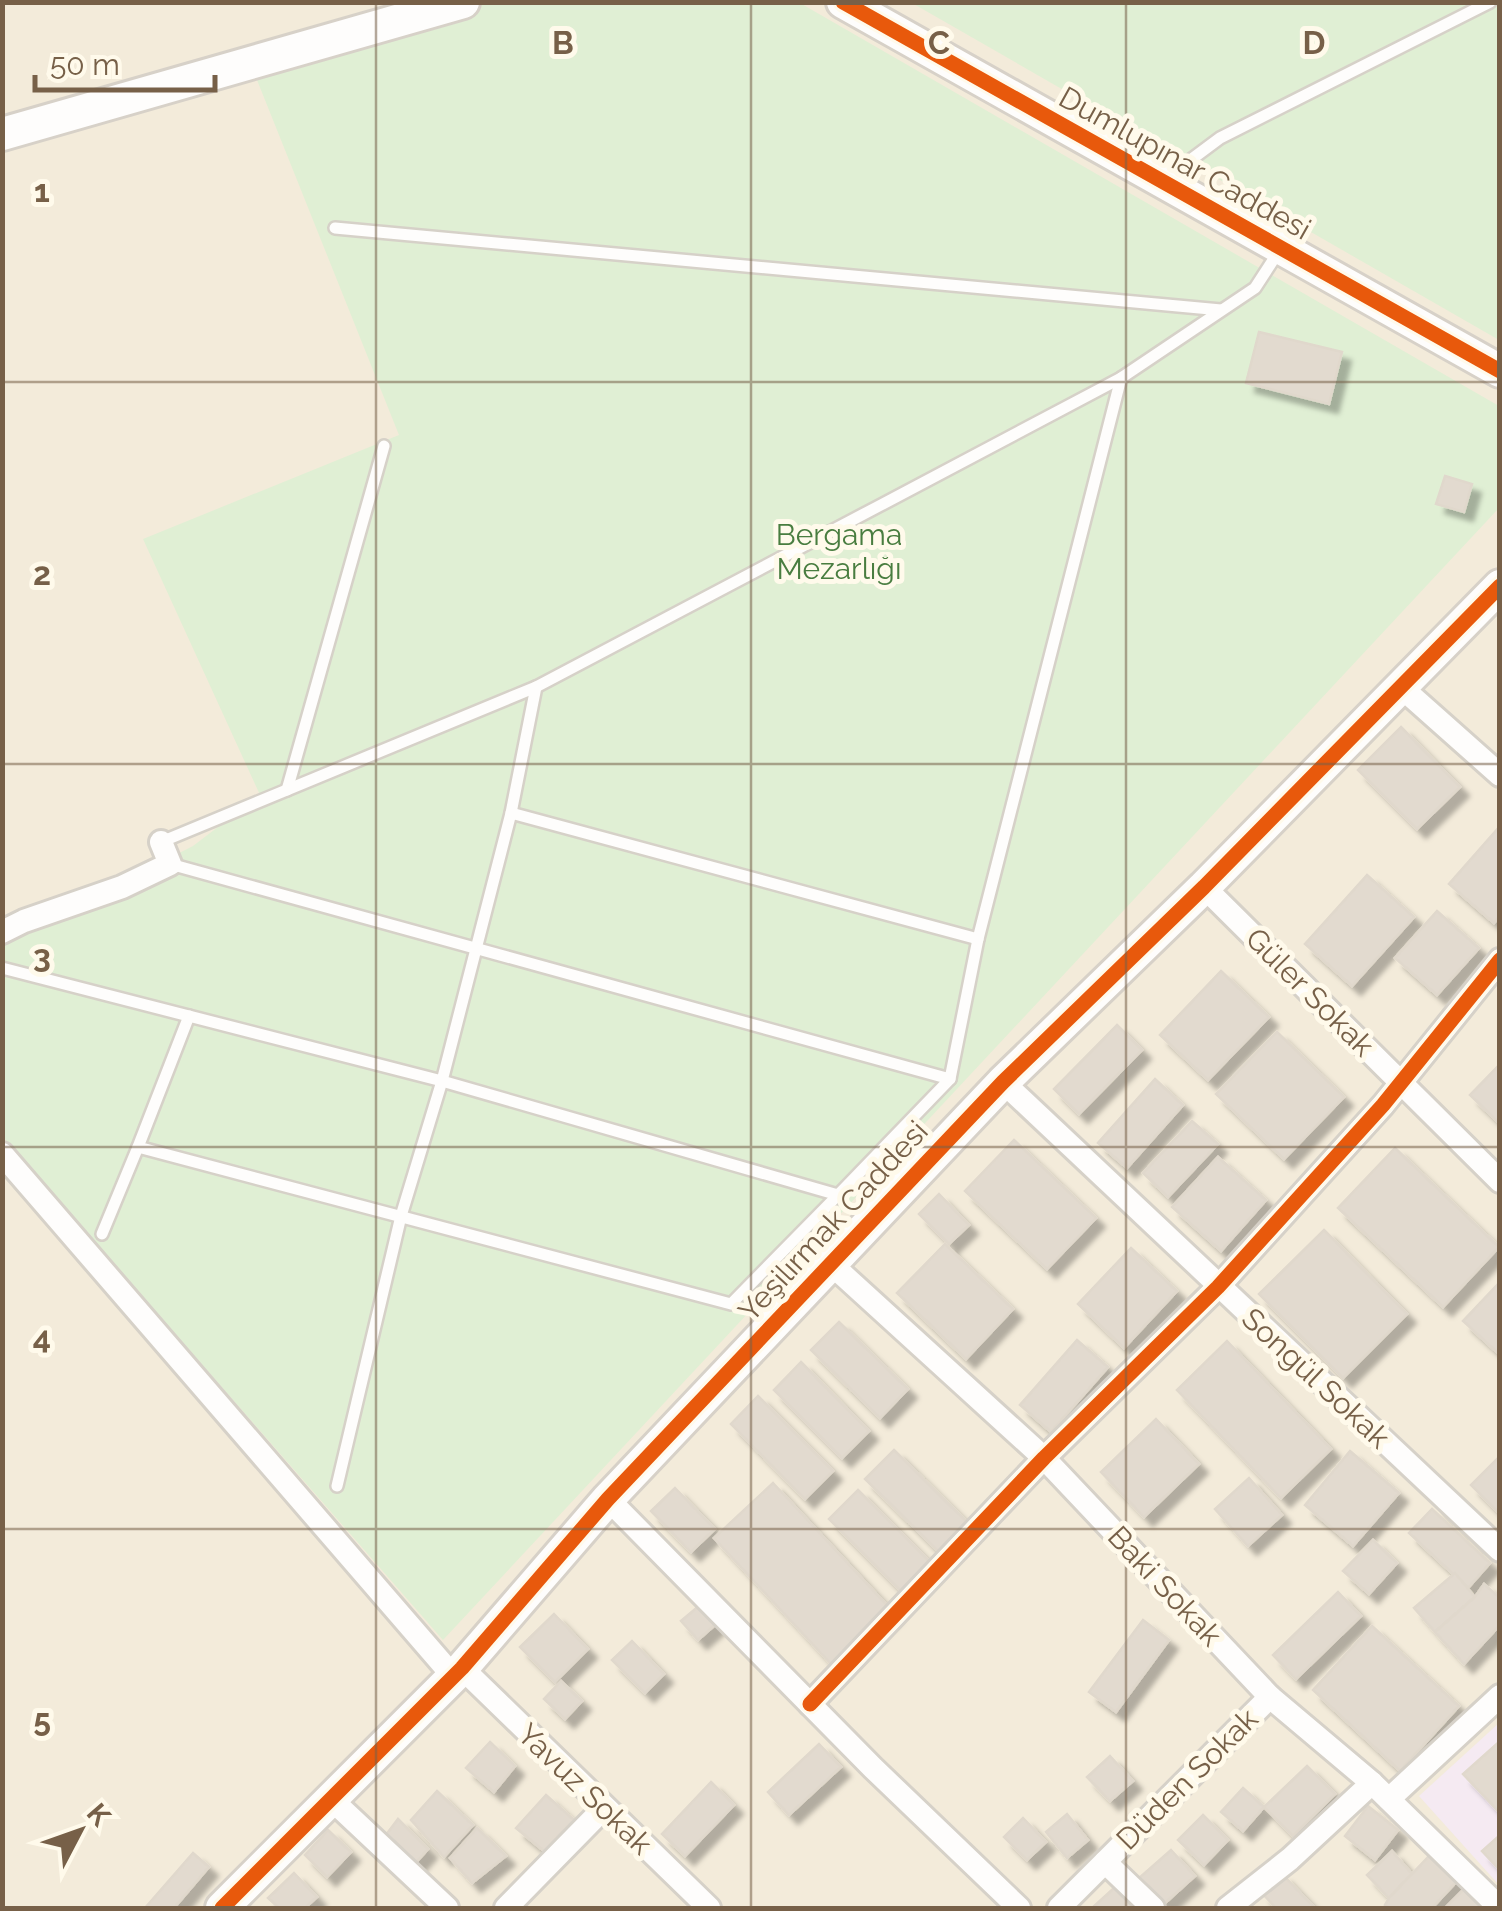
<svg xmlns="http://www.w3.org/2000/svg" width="1502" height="1911" font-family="Raleway,sans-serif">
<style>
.residential{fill:#f3ebda}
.education{fill:#f5eaf2}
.green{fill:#e0efd4}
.building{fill:#e2dacf;stroke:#e0d8cc;stroke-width:2.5;filter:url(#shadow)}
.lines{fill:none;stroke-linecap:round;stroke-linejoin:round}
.lane-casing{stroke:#d6d1c8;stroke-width:16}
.street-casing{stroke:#d6d1c8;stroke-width:28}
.secondary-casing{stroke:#d7d1c8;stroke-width:38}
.lane{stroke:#fefdfc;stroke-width:11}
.street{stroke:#fefdfc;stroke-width:22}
.secondary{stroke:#fefdfc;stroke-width:32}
.cycleway-casing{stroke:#fffaeb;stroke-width:21}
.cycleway{stroke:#e8590c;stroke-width:15}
.grid{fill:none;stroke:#776048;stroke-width:2.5;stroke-opacity:0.55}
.labels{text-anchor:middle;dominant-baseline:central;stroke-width:10;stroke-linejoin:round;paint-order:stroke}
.street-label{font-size:30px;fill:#776048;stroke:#fffaeb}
.park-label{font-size:30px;fill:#497d40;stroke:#fffaeb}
.grid-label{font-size:32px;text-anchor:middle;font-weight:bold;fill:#776048;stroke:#fffaeb;stroke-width:10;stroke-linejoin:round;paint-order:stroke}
</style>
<defs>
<filter id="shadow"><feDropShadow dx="9" dy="9" stdDeviation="2.5" flood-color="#0004"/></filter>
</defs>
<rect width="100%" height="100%" fill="#f7f4ea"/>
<rect class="residential" x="3" y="3" width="1496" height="1905"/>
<path class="education" d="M1499 1723V1885L1419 1796Z"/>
<g class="green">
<path d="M487 3H800L1499 406V508L443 1640 3 1137 2 943 193 846 260 795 143 539 399 435 253 70Z"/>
<path d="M912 3H1499V340Z"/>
</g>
<g class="building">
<path d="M1259 332 1342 352 1329 404 1246 383Z"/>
<path d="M1445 476 1472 484 1464 512 1436 504Z"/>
<path d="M1401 727 1460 787 1417 829 1358 770Z"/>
<path d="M1500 826V916L1494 923 1449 884Z"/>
<path d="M1367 875 1414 917 1352 986 1305 944Z"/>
<path d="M1437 911 1479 948 1437 995 1395 958Z"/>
<path d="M1221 971 1269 1017 1208 1080 1160 1035Z"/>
<path d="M1117 1025 1142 1050 1079 1114 1054 1089Z"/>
<path d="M1277 1032 1344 1097 1284 1159 1216 1094Z"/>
<path d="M1500 1064V1118L1497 1121 1470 1095Z"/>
<path d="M1155 1079 1183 1105 1127 1168 1098 1143Z"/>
<path d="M1192 1121 1218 1144 1168 1197 1143 1173Z"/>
<path d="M1014 1140 1096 1218 1047 1269 965 1191Z"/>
<path d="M1395 1148 1499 1247 1443 1307 1338 1208Z"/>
<path d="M1218 1157 1266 1200 1221 1251 1172 1207Z"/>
<path d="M939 1194 969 1225 949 1244 919 1214Z"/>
<path d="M1324 1230 1407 1314 1343 1378 1259 1294Z"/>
<path d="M945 1244 1013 1309 966 1359 897 1293Z"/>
<path d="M1131 1248 1177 1291 1124 1348 1078 1304Z"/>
<path d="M1500 1282V1355L1463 1321Z"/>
<path d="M839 1322 908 1389 880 1418 811 1350Z"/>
<path d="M1077 1340 1108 1367 1051 1432 1020 1405Z"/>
<path d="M1227 1341 1331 1449 1281 1498 1177 1390Z"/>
<path d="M801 1362 869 1431 842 1458 774 1390Z"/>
<path d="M758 1396 833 1471 805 1499 731 1424Z"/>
<path d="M1156 1419 1199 1464 1144 1517 1101 1472Z"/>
<path d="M894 1450 968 1523 939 1552 865 1479Z"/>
<path d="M1350 1451 1399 1493 1353 1546 1305 1505Z"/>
<path d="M1500 1456V1511L1498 1512 1471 1485Z"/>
<path d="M1249 1478 1282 1515 1248 1546 1215 1509Z"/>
<path d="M773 1483 893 1612 834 1667 714 1538Z"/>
<path d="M675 1488 715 1529 691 1552 651 1511Z"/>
<path d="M858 1490 931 1563 902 1592 829 1519Z"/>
<path d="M1432 1509 1490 1563 1468 1588 1409 1533Z"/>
<path d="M1373 1540 1397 1563 1369 1594 1343 1571Z"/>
<path d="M1455 1573 1475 1597 1435 1632 1414 1608Z"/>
<path d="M1484 1584 1500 1598V1625L1464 1664 1435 1632 1475 1597Z"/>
<path d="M1338 1592 1361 1616 1296 1679 1273 1655Z"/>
<path d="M700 1605 716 1624 698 1640 681 1621Z"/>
<path d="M554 1614 588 1649 555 1682 520 1647Z"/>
<path d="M1143 1620 1169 1640 1116 1712 1089 1692Z"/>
<path d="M1372 1626 1459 1706 1400 1771 1313 1690Z"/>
<path d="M632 1641 664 1674 645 1693 612 1660Z"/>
<path d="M561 1681 582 1701 565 1719 544 1699Z"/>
<path d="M1500 1741V1813L1463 1774Z"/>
<path d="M490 1742 515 1766 494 1792 466 1768Z"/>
<path d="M819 1744 841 1767 789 1815 768 1792Z"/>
<path d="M1110 1756 1133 1781 1110 1801 1087 1777Z"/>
<path d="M1307 1766 1335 1794 1293 1836 1264 1807Z"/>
<path d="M711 1782 734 1805 685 1856 662 1834Z"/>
<path d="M1243 1788 1264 1807 1243 1831 1221 1812Z"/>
<path d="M437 1791 473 1825 444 1857 411 1820Z"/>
<path d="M546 1795 574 1820 544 1851 516 1828Z"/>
<path d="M1368 1806 1398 1830 1375 1860 1345 1836Z"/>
<path d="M1067 1814 1088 1840 1067 1858 1046 1832Z"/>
<path d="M1203 1815 1228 1840 1204 1865 1178 1840Z"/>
<path d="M1023 1818 1046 1842 1027 1860 1004 1837Z"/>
<path d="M398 1819 428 1849 412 1867 382 1840Z"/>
<path d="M477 1828 506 1856 472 1883 450 1858Z"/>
<path d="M328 1830 351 1852 327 1877 305 1855Z"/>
<path d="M1500 1835V1870L1482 1851Z"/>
<path d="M1171 1850 1195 1876 1163 1905 1139 1878Z"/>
<path d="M1392 1851 1412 1874 1389 1898 1367 1875Z"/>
<path d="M193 1853 209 1867 174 1908H145Z"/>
<path d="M1430 1855 1458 1880 1432 1908H1389L1385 1905 1389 1898Z"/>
<path d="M294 1873 317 1897 305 1908H279L268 1898Z"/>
<path d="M1282 1874 1313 1906 1311 1908H1276L1262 1893Z"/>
<path d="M1467 1886 1491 1908H1445Z"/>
<path d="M1114 1888 1134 1908H1092Z"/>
</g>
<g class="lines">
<g class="lane-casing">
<g id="lane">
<path d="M1165 179 1220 138 1490 2"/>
<path d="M335 228 1221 310"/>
<path d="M287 790 384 446"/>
<path d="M511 813 978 939 1121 378"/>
<path d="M161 842 536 687 879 506 1121 378 1255 288 1279 251"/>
<path d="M170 864 950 1079 978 939"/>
<path d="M2 968 442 1081 838 1195 950 1079"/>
<path d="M189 1016 138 1147 731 1304 838 1195"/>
<path d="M102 1234 138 1147"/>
<path d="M337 1486 401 1216 442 1081 511 813 536 687"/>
</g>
</g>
<g class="street-casing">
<g id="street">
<path d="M1401 687 1500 775"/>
<path d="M1204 887 1500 1181"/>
<path d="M2 932 24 921 122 887 170 864 161 842"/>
<path d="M1003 1082 1500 1550"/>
<path d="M2 1154 453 1676"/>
<path d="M830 1263 1044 1458 1270 1697 1372 1783 1500 1908"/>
<path d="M608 1499 873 1768 1019 1908"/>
<path d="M462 1668 709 1908"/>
<path d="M810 1704 1044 1458 1218 1287 1383 1105 1500 960"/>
<path d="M331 1799 447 1908"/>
<path d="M1389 1799 1500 1696"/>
<path d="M1105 1862 1153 1908"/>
<path d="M506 1908 604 1808"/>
<path d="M1059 1908 1270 1697"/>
<path d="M1228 1908 1290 1859 1372 1783"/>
</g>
</g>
<g class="secondary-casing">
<g id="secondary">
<path d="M843 2 1500 371"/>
<path d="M2 134 463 2"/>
<path d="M222 1908 462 1668 608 1499 1003 1082 1204 887 1500 586"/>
</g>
</g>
<use href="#lane" class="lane"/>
<use href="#street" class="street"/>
<use href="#secondary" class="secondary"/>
<g class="cycleway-casing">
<g id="cycleway">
<path d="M843 2 1500 371"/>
<path d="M810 1704 1044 1458 1218 1287 1383 1105 1500 960"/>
<path d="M222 1908 462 1668 608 1499 1003 1082 1204 887 1500 586"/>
</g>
</g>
<use href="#cycleway" class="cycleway"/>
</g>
<path class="grid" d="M376 2V1908M751 2V1908M1126 2V1908M2 382H1500M2 764H1500M2 1147H1500M2 1529H1500"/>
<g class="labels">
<g class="street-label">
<text transform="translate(1185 163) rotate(29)">Dumlupınar Caddesi</text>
<text transform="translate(1310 992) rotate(45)">Güler Sokak</text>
<text transform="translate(833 1221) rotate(-47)">Yeşilırmak Caddesi</text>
<text transform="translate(1316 1378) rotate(43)">Songül Sokak</text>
<text transform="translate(1165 1586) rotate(47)">Baki Sokak</text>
<text transform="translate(1187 1779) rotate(-45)">Düden Sokak</text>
<text transform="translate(585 1789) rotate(44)">Yavuz Sokak</text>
</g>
<g class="park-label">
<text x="839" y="534">Bergama<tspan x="839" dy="34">Mezarlığı</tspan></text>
</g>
</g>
<g class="grid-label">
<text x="563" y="54">B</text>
<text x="939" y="54">C</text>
<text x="1314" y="54">D</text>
<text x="42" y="202">1</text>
<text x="42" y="585">2</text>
<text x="42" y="967">3</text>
<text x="42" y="1349">4</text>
<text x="42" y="1731">5</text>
</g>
<rect width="1502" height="1911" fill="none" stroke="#776048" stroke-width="10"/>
<g transform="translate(80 1831) rotate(49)" stroke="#fffaeb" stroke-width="8" paint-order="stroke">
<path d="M0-8L18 38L0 25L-18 38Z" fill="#776048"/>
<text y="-15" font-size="28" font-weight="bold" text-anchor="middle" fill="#776048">K</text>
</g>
<path d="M35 75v15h180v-15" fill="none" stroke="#776048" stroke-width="5"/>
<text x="50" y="75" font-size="30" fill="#776048" stroke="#fffaeb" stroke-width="8" paint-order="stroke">50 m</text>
</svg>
